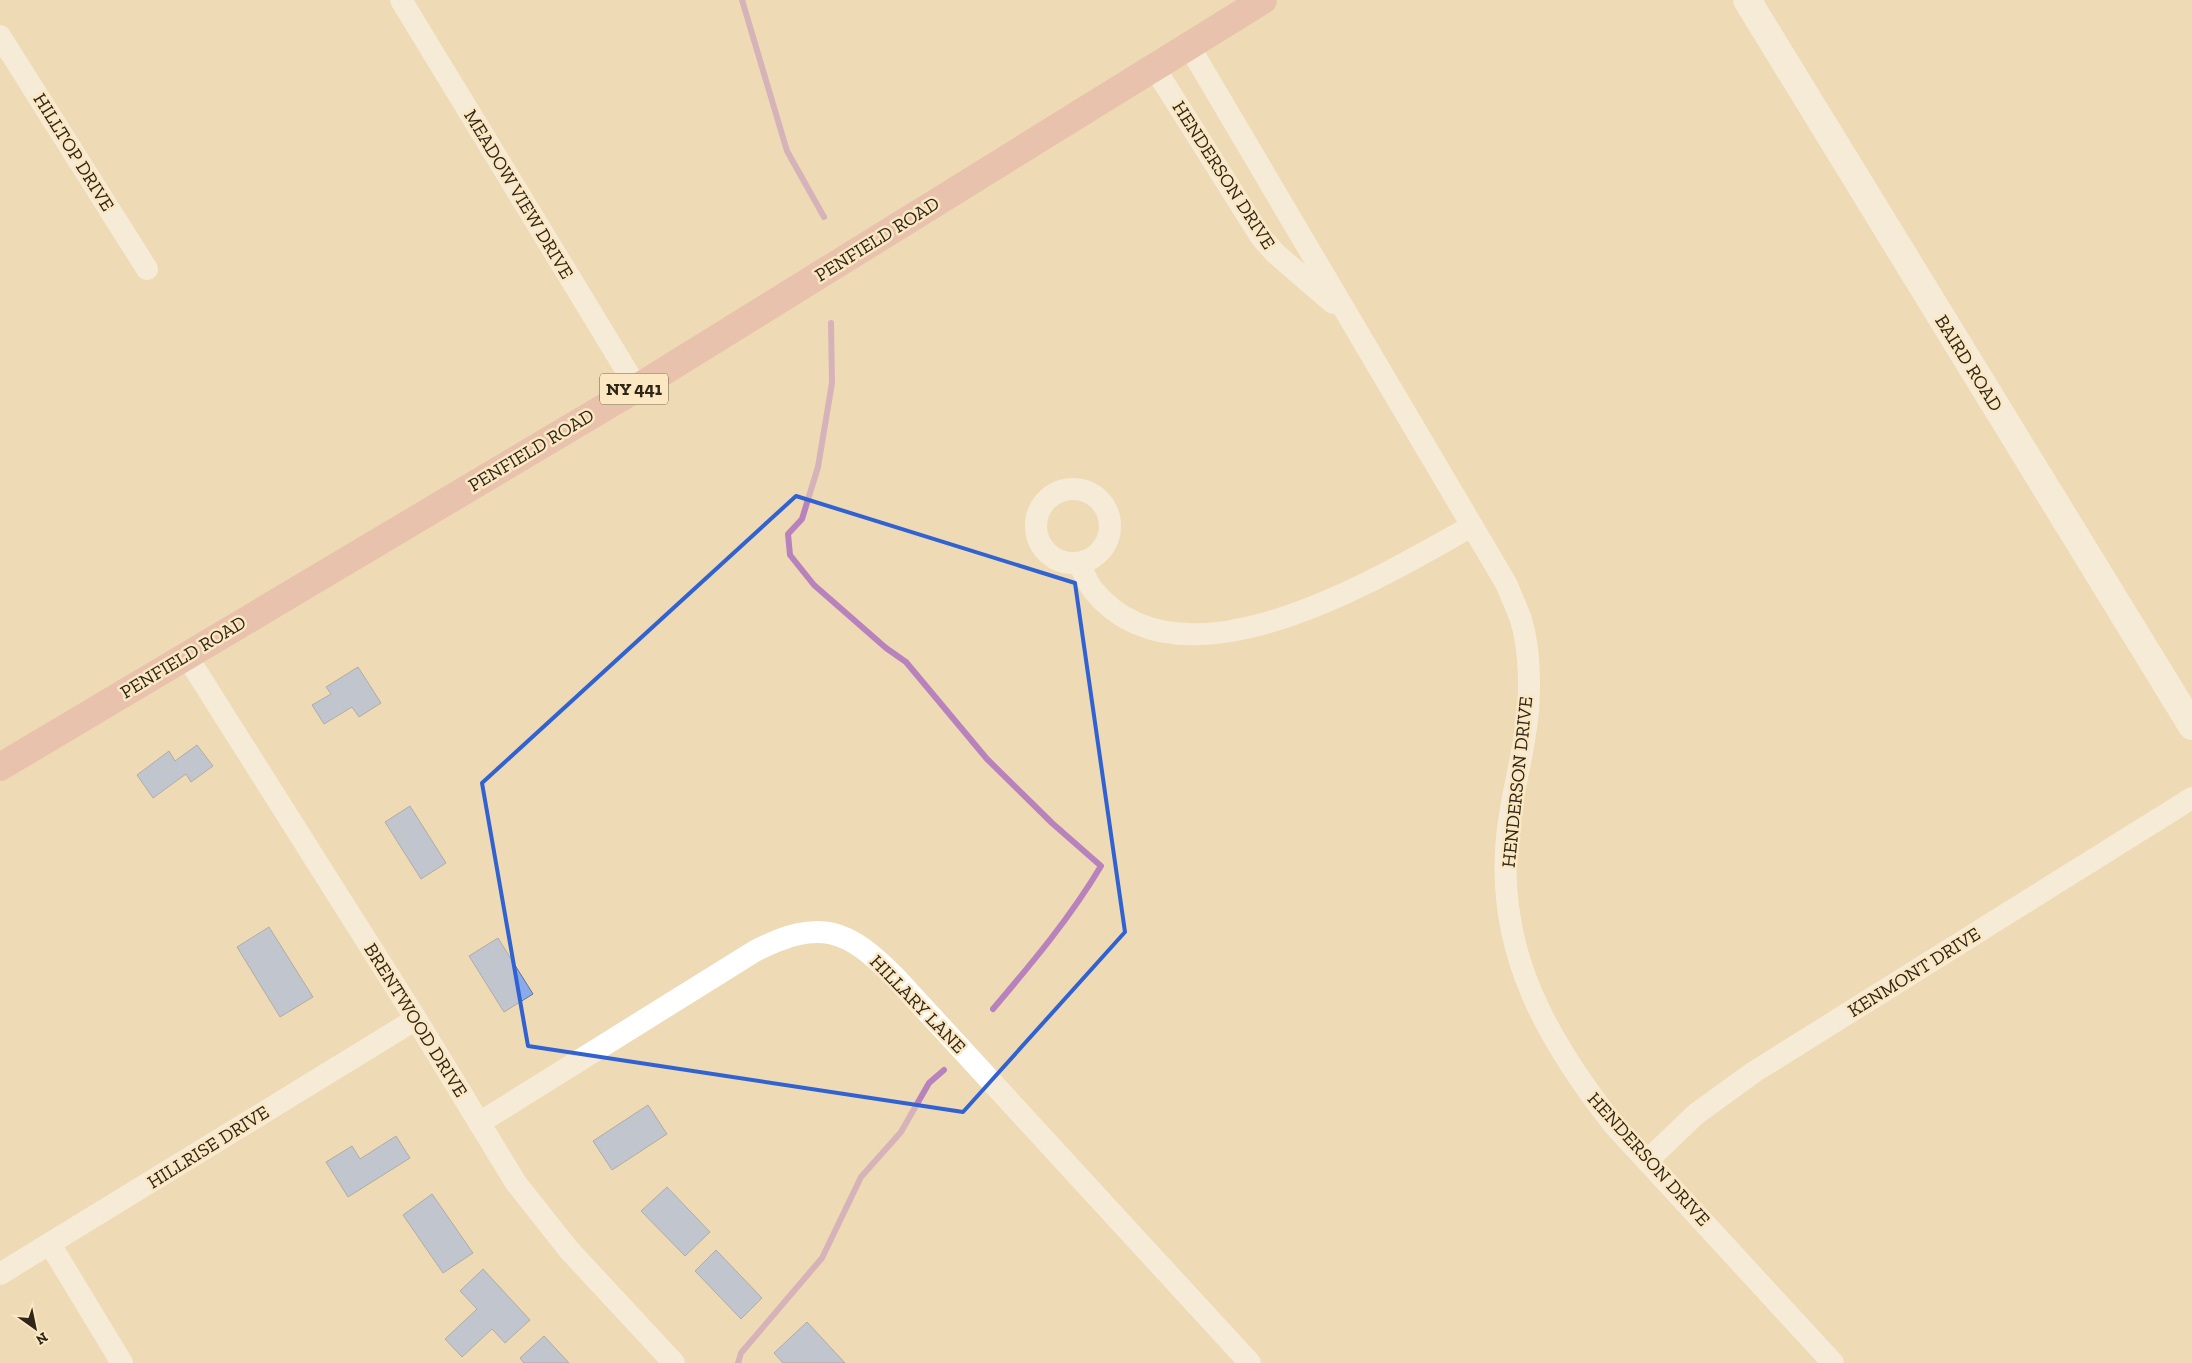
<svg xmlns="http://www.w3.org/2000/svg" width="2192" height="1363" font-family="'Zilla Slab',serif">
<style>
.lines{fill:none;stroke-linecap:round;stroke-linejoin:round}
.stream{stroke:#b883bd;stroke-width:6}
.building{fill:#89aaeb;stroke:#637394}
.minor{stroke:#fff;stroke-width:22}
.tertiary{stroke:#fff;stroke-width:28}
.primary{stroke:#dfa5a3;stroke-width:28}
.marked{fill:none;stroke:#3162d1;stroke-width:4;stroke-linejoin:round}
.labels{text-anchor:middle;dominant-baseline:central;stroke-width:5;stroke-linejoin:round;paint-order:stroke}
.shield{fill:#fbe7c1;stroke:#6c604b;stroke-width:1}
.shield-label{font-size:18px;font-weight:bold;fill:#2e2618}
.street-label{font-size:19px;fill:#2e2618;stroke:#fbe7c1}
</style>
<rect width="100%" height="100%" fill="#eedab5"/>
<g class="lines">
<g class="stream">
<path d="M742 0 787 151 824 217"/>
<path d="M831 323 832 383 818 467 802 519 788 534 790 555 814 585 886 648 906 662 987 759 1052 823 1101 866C1070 918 1032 963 993 1009"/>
<path d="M738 1363 741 1353 822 1258 861 1177 901 1132 929 1083 944 1070"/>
</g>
</g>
<g class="building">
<path d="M358 667 381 703 359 717 352 707 324 724 312 705 331 694 326 687Z"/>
<path d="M197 745 213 766 191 782 186 774 153 798 137 775 169 751 175 761Z"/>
<path d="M410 806 446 863 421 879 385 822Z"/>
<path d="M269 927 313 997 280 1017 237 947Z"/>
<path d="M498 938 533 994 504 1012 469 956Z"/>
<path d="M648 1105 667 1134 612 1170 593 1141Z"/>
<path d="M396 1136 410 1158 348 1197 326 1162 352 1146 360 1159Z"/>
<path d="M667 1187 710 1232 685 1256 641 1211Z"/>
<path d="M432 1194 473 1253 443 1273 403 1215Z"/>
<path d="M716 1250 762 1298 741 1319 695 1271Z"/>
<path d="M483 1269 530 1320 505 1343 492 1329 462 1357 445 1339 477 1309 460 1291Z"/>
<path d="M807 1322 845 1363H783L774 1353Z"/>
<path d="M544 1336 569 1363H524L520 1358Z"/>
</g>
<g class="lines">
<g class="minor">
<path d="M401 0 637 388"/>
<path d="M0 36 147 269"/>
<path d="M1189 46 1507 585C1511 596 1516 606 1520 617 1531 649 1531 700 1525 734 1520 769 1510 803 1507 838 1496 951 1547 1040 1614 1125L1833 1363"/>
<path d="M1154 67 1261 237 1275 253 1333 303"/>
<circle cx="1073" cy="526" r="37"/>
<path d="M1079 563C1083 571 1087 582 1093 590 1182 700 1380 577 1472 526"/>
<path d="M186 655 416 1019 516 1183 569 1250 674 1363"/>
<path d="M479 1123 755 951C820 918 847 928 897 979L1250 1363"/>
<path d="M1647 1161 1696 1114 1754 1072 2192 798"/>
<path d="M50 1244 122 1363"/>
<path d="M0 1274 416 1019"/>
</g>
<path class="tertiary" d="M1747 0 2192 726"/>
<path class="primary" d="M0 767 637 388 1263 0"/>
</g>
<path d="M0 0H2192V1363H0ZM796 496 1075 583 1125 932 963 1112 528 1046 482 783Z" fill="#eedab5" fill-opacity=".55" fill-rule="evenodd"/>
<path class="marked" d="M796 496 1075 583 1125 932 963 1112 528 1046 482 783Z"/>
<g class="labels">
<rect class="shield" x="600" y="373.5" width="68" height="31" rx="4"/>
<g class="shield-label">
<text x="634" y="389">NY 441</text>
</g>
<g class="street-label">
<text transform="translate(74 152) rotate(58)">HILLTOP DRIVE</text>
<text transform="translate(1224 175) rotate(57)">HENDERSON DRIVE</text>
<text transform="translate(519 194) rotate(59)">MEADOW VIEW DRIVE</text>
<text transform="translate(877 239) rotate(-32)">PENFIELD ROAD</text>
<text transform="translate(1969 363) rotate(58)">BAIRD ROAD</text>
<text transform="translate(531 450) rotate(-31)">PENFIELD ROAD</text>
<text transform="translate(183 657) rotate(-31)">PENFIELD ROAD</text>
<text transform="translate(1517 782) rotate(-84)">HENDERSON DRIVE</text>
<text transform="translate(1914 972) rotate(-32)">KENMONT DRIVE</text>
<text transform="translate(918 1004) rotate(46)">HILLARY LANE</text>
<text transform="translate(416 1020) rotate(58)">BRENTWOOD DRIVE</text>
<text transform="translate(208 1147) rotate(-32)">HILLRISE DRIVE</text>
<text transform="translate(1649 1159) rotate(48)">HENDERSON DRIVE</text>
</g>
</g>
<g transform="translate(35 1328) rotate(147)" stroke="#fbe7c1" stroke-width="4" paint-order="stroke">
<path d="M0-4L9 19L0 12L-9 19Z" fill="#2e2618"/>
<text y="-8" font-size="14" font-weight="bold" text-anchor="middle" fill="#2e2618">N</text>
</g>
</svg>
